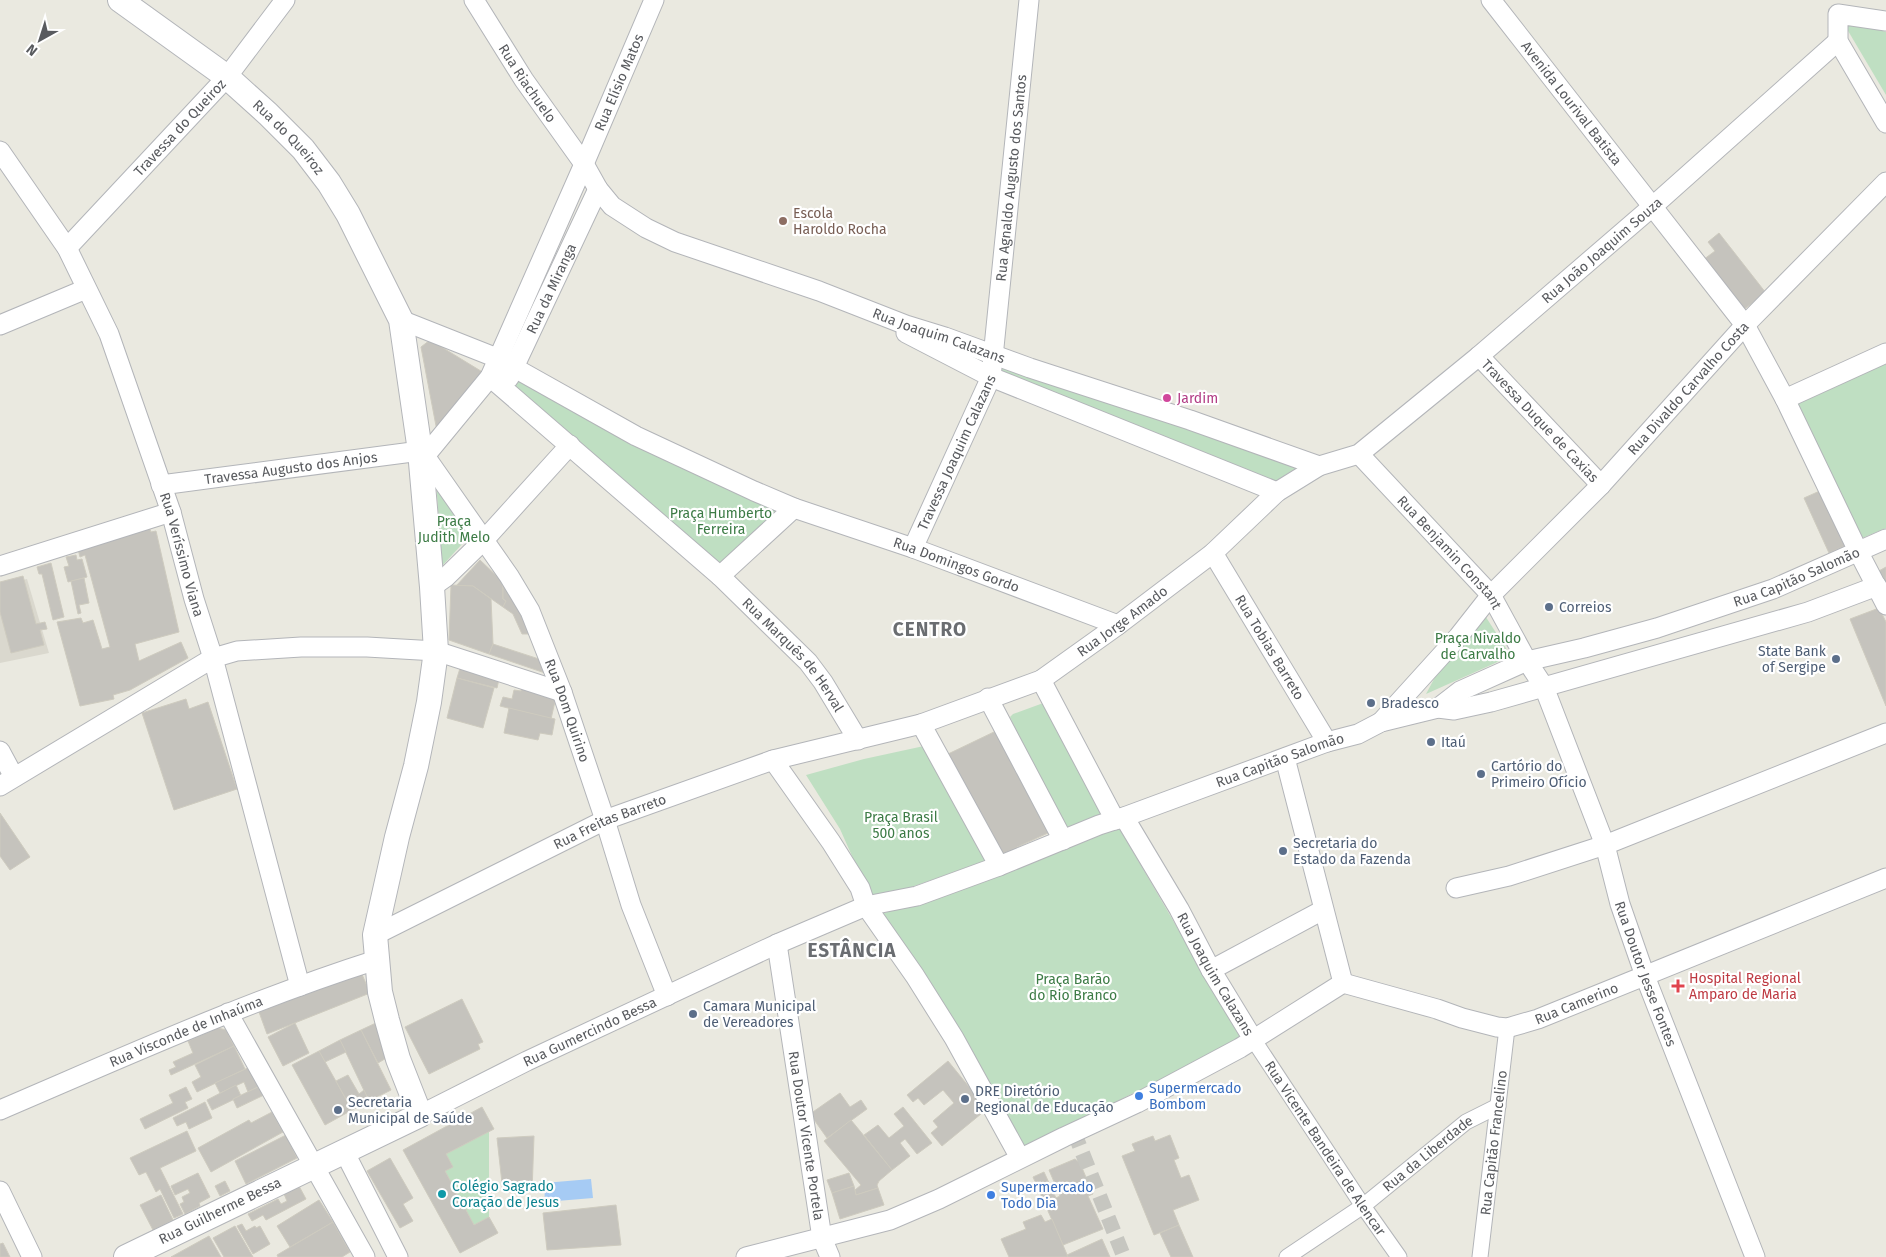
<svg xmlns="http://www.w3.org/2000/svg" width="1886" height="1257" font-family="'Fira Sans',sans-serif">
<style>
.education{fill:#dad8ce}
.green{fill:#bfdfc2}
.water{fill:#a6cbf4}
.building{fill:#c5c3bd;stroke:#cecbbf}
.lines{fill:none;stroke-linecap:round;stroke-linejoin:round}
.pedestrian-tunnel{stroke:#c6c6c0;stroke-width:15;stroke-dasharray:15 8;stroke-linecap:butt}
.pedestrian-casing{stroke:#b3b5b9;stroke-width:17}
.minor-casing{stroke:#b3b5b9;stroke-width:21}
.tertiary-casing{stroke:#b3b5b9;stroke-width:26}
.pedestrian{stroke:#fff;stroke-width:15}
.minor{stroke:#fff;stroke-width:19}
.tertiary{stroke:#fff;stroke-width:24}
.education-dot{fill:#8d6e63;stroke:#fff;stroke-width:2}
.hotel-dot{fill:#d1479c;stroke:#fff;stroke-width:2}
.service-dot{fill:#5c6f8a;stroke:#fff;stroke-width:2}
.health-dot{fill:#e0444e;stroke:#fff;stroke-width:2}
.shop-dot{fill:#3f7fe0;stroke:#fff;stroke-width:2}
.culture-dot{fill:#0f9aa8;stroke:#fff;stroke-width:2}
.labels{text-anchor:middle;dominant-baseline:central;stroke-width:4.5;stroke-linejoin:round;paint-order:stroke}
.street-label{font-size:14px;fill:#595b5f;stroke:#fff}
.education-label{font-size:14px;fill:#785e54;stroke:#fff;text-anchor:start}
.hotel-label{font-size:14px;fill:#b23c85;stroke:#fff;text-anchor:start}
.park-label{font-size:14px;fill:#3c7b45;stroke:#fff}
.service-label{font-size:14px;fill:#4e5e75;stroke:#fff;text-anchor:start}
.health-label{font-size:14px;fill:#be3a42;stroke:#fff;text-anchor:start}
.shop-label{font-size:14px;fill:#366cbe;stroke:#fff;text-anchor:start}
.culture-label{font-size:14px;fill:#0d838f;stroke:#fff;text-anchor:start}
.district-label{font-size:19px;font-weight:bold;letter-spacing:1px;fill:#6a6d71;stroke:#fff}
</style>
<rect width="100%" height="100%" fill="#eae9e0"/>
<path class="education" d="M27 579 49 653 0 663V586Z"/>
<g class="green">
<path d="M1841 19 1886 32V95Z"/>
<path d="M1886 359V528L1860 539 1795 398Z"/>
<path d="M1002 363 1301 465 1271 484 1000 375Z"/>
<path d="M508 367 796 507 725 585 503 387Z"/>
<path d="M436 481 474 531 442 566V565Z"/>
<path d="M1482 611 1511 656 1426 694 1463 625Z"/>
<path d="M1057 698 1117 811 1064 832 1010 717 1013 714Z"/>
<path d="M924 746 988 860 872 901 840 829 806 775 864 759Z"/>
<path d="M1118 826 1241 1037 1172 1074 1024 1147 882 914Z"/>
<path d="M489 1131V1217L474 1225 445 1171 446 1154Z"/>
</g>
<path class="water" d="M591 1179 593 1198 545 1202 544 1183Z"/>
<g class="building">
<path d="M1719 233 1766 293 1743 310 1703 260 1715 251 1708 242Z"/>
<path d="M430 340 489 376 437 431 421 347Z"/>
<path d="M1822 490 1847 545 1829 553 1804 498Z"/>
<path d="M149 527 151 532 156 531 179 632 135 644 139 661 181 642 188 658 130 690 113 695 114 699 80 706 57 622 81 618 83 623 93 620 102 649 110 647 85 555 80 557 78 549Z"/>
<path d="M76 555 77 560 82 559 87 577 68 582 64 567 69 566 66 557Z"/>
<path d="M480 560 503 582V599L506 601 503 607 473 586H456Z"/>
<path d="M51 563 64 617 53 620 42 574H39L37 567Z"/>
<path d="M1886 567V588L1877 572Z"/>
<path d="M23 576 36 624 45 622 47 629 40 630 44 645 11 653 0 612V582Z"/>
<path d="M84 578 89 603 79 605 81 613 78 614 71 581Z"/>
<path d="M503 582 532 634H522L513 614 503 607 506 601 503 599Z"/>
<path d="M451 585 473 586 491 599 493 644 489 654 449 640Z"/>
<path d="M1879 608 1886 622V706L1850 619Z"/>
<path d="M493 644 542 660 545 673 489 654Z"/>
<path d="M461 665 499 679 497 688 457 678Z"/>
<path d="M457 678 494 688 483 728 447 718Z"/>
<path d="M522 685 556 697 551 719 500 706 503 697 512 699 514 690 521 691Z"/>
<path d="M186 699 189 709 208 702 237 789 174 810 142 713Z"/>
<path d="M509 708 555 719 552 735 540 733 538 740 504 733Z"/>
<path d="M996 731 1048 833 1002 854 946 755Z"/>
<path d="M0 813 30 857 10 870 0 856Z"/>
<path d="M361 972 370 993 267 1034 259 1012Z"/>
<path d="M462 999 483 1042 478 1044 480 1049 429 1074 405 1027Z"/>
<path d="M378 1022 388 1057 378 1063 361 1030Z"/>
<path d="M295 1023 309 1053 283 1066 268 1037Z"/>
<path d="M218 1028 226 1030 234 1046 171 1075 169 1070 176 1067 173 1062 193 1053 188 1041Z"/>
<path d="M361 1030 391 1090 369 1101 340 1040Z"/>
<path d="M340 1040 346 1052 325 1062 319 1051Z"/>
<path d="M234 1046 245 1069 197 1092 192 1082 201 1077 195 1065Z"/>
<path d="M319 1051 352 1110 325 1125 292 1065Z"/>
<path d="M948 1061 987 1109 942 1146 931 1133 938 1127 933 1121 954 1103 943 1090 924 1105 918 1098 913 1102 907 1095Z"/>
<path d="M250 1067 260 1086 248 1092 244 1082 220 1093 215 1083Z"/>
<path d="M348 1075 359 1094 364 1090 369 1101 352 1110 336 1081Z"/>
<path d="M236 1085 241 1096 212 1110 207 1100Z"/>
<path d="M260 1086 264 1095 237 1108 233 1099Z"/>
<path d="M186 1087 192 1099 185 1102 188 1108 145 1129 140 1119 173 1103 169 1095Z"/>
<path d="M840 1093 850 1107 861 1100 867 1109 827 1138 810 1114Z"/>
<path d="M205 1102 212 1118 189 1129 186 1122 177 1126 173 1118Z"/>
<path d="M482 1107 494 1129 446 1154 453 1167 445 1171 474 1225 489 1217 498 1233 460 1253 403 1150Z"/>
<path d="M903 1107 932 1143 917 1154 905 1139 900 1143 910 1156 892 1170 864 1135 878 1125 889 1138 904 1126 894 1114Z"/>
<path d="M272 1112 283 1132 211 1172 198 1148 249 1120 251 1123Z"/>
<path d="M851 1120 892 1170 879 1181 877 1185 878 1188 856 1195 855 1190 861 1185 824 1141Z"/>
<path d="M187 1131 196 1151 160 1168 183 1214 174 1218 160 1189 156 1192 146 1172 139 1175 130 1158Z"/>
<path d="M286 1135 297 1158 246 1184 235 1161Z"/>
<path d="M1170 1135 1179 1158 1174 1160 1181 1178 1189 1175 1199 1200 1173 1210 1179 1225 1154 1235 1122 1156 1135 1151 1132 1144 1153 1136 1155 1141Z"/>
<path d="M534 1136 532 1192H503L497 1138Z"/>
<path d="M390 1158 413 1198 403 1204 413 1221 400 1228 367 1171Z"/>
<path d="M1075 1159 1080 1163 1093 1194 1088 1196 1103 1229 1063 1245 1033 1177 1044 1172 1056 1198 1060 1196 1049 1170Z"/>
<path d="M198 1173 210 1197 199 1203 200 1206 185 1214 180 1204 184 1202 182 1197 190 1193 188 1189 175 1195 171 1186Z"/>
<path d="M849 1173 854 1186 832 1193 827 1180Z"/>
<path d="M225 1181 230 1191 220 1196 215 1186Z"/>
<path d="M299 1186 306 1199 266 1220 263 1215 252 1221 248 1214 278 1199 281 1204 287 1201 284 1194Z"/>
<path d="M854 1186 856 1195 878 1188 884 1205 840 1219 832 1193Z"/>
<path d="M161 1195 173 1220 153 1230 140 1205Z"/>
<path d="M319 1200 333 1222 290 1247 277 1226Z"/>
<path d="M616 1205 621 1245 547 1250 543 1213Z"/>
<path d="M1041 1215 1045 1222 1052 1219 1068 1257H1009L1001 1239 1026 1229 1023 1222Z"/>
<path d="M333 1222 350 1252 342 1257H278L277 1255Z"/>
<path d="M242 1224 246 1231 255 1226 256 1228 260 1226 270 1244 253 1254 237 1226Z"/>
<path d="M1179 1225 1193 1257H1171L1160 1233Z"/>
<path d="M235 1226 253 1257H224L213 1238Z"/>
<path d="M209 1236 221 1257H171Z"/>
<path d="M1102 1239 1110 1257H1068L1067 1255Z"/>
<path d="M3 1243 10 1257H0V1244Z"/>
</g>
<g class="lines">
<path class="pedestrian-tunnel" d="M1074 1132 1124 1257"/>
<g class="pedestrian-casing">
<g id="pedestrian">
<path id="s1" d="M1253 1039 1363 1206 1399 1257"/>
<path id="s2" d="M1287 1257 1363 1206 1466 1122 1498 1106"/>
<path id="s3" d="M1480 1257 1507 1028"/>
</g>
</g>
<g class="minor-casing">
<g id="minor">
<path id="s4" d="M474 0 524 80 584 164 598 189 612 206 646 228 675 242 819 291 906 325 945 337 1030 368 1190 420 1319 466"/>
<path id="s5" d="M1491 0 1745 325 1785 399 1858 551 1886 605"/>
<path d="M1886 21 1838 14V41L1886 123"/>
<path id="s6" d="M0 151 67 248 109 334 171 512 194 599 213 658 300 986"/>
<path id="s7" d="M67 248 227 77 285 0"/>
<path d="M401 320 497 358 636 436 754 491 794 508 720 576 490 377"/>
<path d="M0 325 86 289"/>
<path d="M906 333 991 377 1277 492"/>
<path id="s8" d="M1479 356 1601 485"/>
<path id="s9" d="M509 378 598 189"/>
<path d="M1785 399 1886 353"/>
<path id="s10" d="M1359 454 1491 595 1527 661 1544 687 1605 845 1620 904 1645 976 1755 1257"/>
<path id="s11" d="M425 456 490 377 584 164 654 0"/>
<path id="s12" d="M161 485 420 451 425 456 509 576 530 611 562 692 605 820 631 905 667 996"/>
<path id="s13" d="M794 508 913 548 1118 625"/>
<path id="s14" d="M913 548 991 377 1029 0"/>
<path id="s15" d="M1213 553 1327 742"/>
<path d="M0 566 171 512"/>
<path id="s16" d="M720 576 808 662 823 682 858 740"/>
<path d="M432 587 446 577 484 540 570 445"/>
<path d="M1041 680 1115 820"/>
<path d="M988 698 1063 840"/>
<path id="s17" d="M1438 708 1460 691 1527 661 1584 648 1657 628 1773 589 1886 539"/>
<path id="s18" d="M1381 722 1458 637 1491 595 1601 485 1745 325 1886 182"/>
<path d="M921 724 999 866"/>
<path d="M0 751 14 777"/>
<path d="M1285 758 1343 983"/>
<path d="M773 760 831 842 860 888 866 906 915 976 954 1038 1020 1158"/>
<path d="M0 786 213 658 237 651 301 647H367L436 651 562 692"/>
<path id="s19" d="M1124 817 1327 742 1358 734 1381 722 1438 708 1454 710 1491 702 1808 612 1877 586"/>
<path d="M1456 888 1509 876 1605 845 1886 733"/>
<path id="s20" d="M375 935 605 820 773 760 921 724 1041 680 1118 625 1213 553 1277 492 1319 466 1359 454 1479 356 1652 207 1838 41"/>
<path id="s21" d="M777 944 822 1238 830 1257"/>
<path d="M1211 970 1323 910"/>
<path id="s22" d="M1343 983 1437 1009 1462 1018 1497 1027 1507 1028 1538 1019 1886 878"/>
<path d="M228 1013 365 1257"/>
<path id="s23" d="M0 1110C124 1057 247 1001 376 960"/>
<path id="s24" d="M420 1115 527 1061 777 944 866 906 917 896 999 866 1099 825 1124 817 1179 909 1211 970 1253 1039"/>
<path d="M344 1151 398 1257"/>
<path d="M0 1191 32 1257"/>
<path d="M746 1257 890 1220 939 1199 1064 1137 1137 1103 1240 1048 1343 983"/>
</g>
</g>
<g class="tertiary-casing">
<g id="tertiary">
<path id="s25" d="M120 0 227 77 268 114 303 149 329 183 348 214 401 320 420 451 432 587 436 651 429 702 416 766 397 837 375 935 380 992 387 1020 398 1059 420 1115 126 1257"/>
</g>
</g>
<use href="#pedestrian" class="pedestrian"/>
<use href="#minor" class="minor"/>
<use href="#tertiary" class="tertiary"/>
</g>
<circle class="education-dot" cx="783" cy="221" r="5"/>
<circle class="hotel-dot" cx="1167" cy="398" r="5"/>
<g class="service-dot">
<circle cx="1549" cy="607" r="5"/>
<circle cx="1836" cy="659" r="5"/>
<circle cx="1371" cy="703" r="5"/>
<circle cx="1431" cy="742" r="5"/>
<circle cx="1481" cy="774" r="5"/>
<circle cx="1283" cy="851" r="5"/>
<circle cx="693" cy="1014" r="5"/>
<circle cx="965" cy="1099" r="5"/>
<circle cx="338" cy="1110" r="5"/>
</g>
<path class="health-dot" d="M1675.5 978.5h5v5h5v5h-5v5h-5v-5h-5v-5h5z"/>
<g class="shop-dot">
<circle cx="1139" cy="1096" r="5"/>
<circle cx="991" cy="1195" r="5"/>
</g>
<circle class="culture-dot" cx="442" cy="1194" r="5"/>
<g class="labels">
<g class="street-label">
<text stroke="none"><textPath href="#s11" startOffset="424">Rua Elísio Matos</textPath></text>
<text stroke="none"><textPath href="#s4" startOffset="99">Rua Riachuelo</textPath></text>
<text stroke="none"><textPath href="#s5" startOffset="131">Avenida Lourival Batista</textPath></text>
<text stroke="none"><textPath href="#s7" startOffset="165">Travessa do Queiroz</textPath></text>
<text stroke="none"><textPath href="#s25" startOffset="218">Rua do Queiroz</textPath></text>
<text stroke="none"><textPath href="#s14" startOffset="388">Rua Agnaldo Augusto dos Santos</textPath></text>
<text stroke="none"><textPath href="#s20" startOffset="1426">Rua João Joaquim Souza</textPath></text>
<text stroke="none"><textPath href="#s9" startOffset="99">Rua da Miranga</textPath></text>
<text stroke="none"><textPath href="#s4" startOffset="601">Rua Joaquim Calazans</textPath></text>
<text stroke="none"><textPath href="#s18" startOffset="454">Rua Divaldo Carvalho Costa</textPath></text>
<text stroke="none"><textPath href="#s8" startOffset="89">Travessa Duque de Caxias</textPath></text>
<text stroke="none"><textPath href="#s14" startOffset="105">Travessa Joaquim Calazans</textPath></text>
<text stroke="none"><textPath href="#s12" startOffset="131">Travessa Augusto dos Anjos</textPath></text>
<text stroke="none"><textPath href="#s10" startOffset="134">Rua Benjamin Constant</textPath></text>
<text stroke="none"><textPath href="#s6" startOffset="446">Rua Veríssimo Viana</textPath></text>
<text stroke="none"><textPath href="#s13" startOffset="172">Rua Domingos Gordo</textPath></text>
<text stroke="none"><textPath href="#s17" startOffset="384">Rua Capitão Salomão</textPath></text>
<text stroke="none"><textPath href="#s20" startOffset="816">Rua Jorge Amado</textPath></text>
<text stroke="none"><textPath href="#s15" startOffset="110">Rua Tobias Barreto</textPath></text>
<text stroke="none"><textPath href="#s16" startOffset="108">Rua Marquês de Herval</textPath></text>
<text stroke="none"><textPath href="#s12" startOffset="562">Rua Dom Quirino</textPath></text>
<text stroke="none"><textPath href="#s19" startOffset="166">Rua Capitão Salomão</textPath></text>
<text stroke="none"><textPath href="#s20" startOffset="261">Rua Freitas Barreto</textPath></text>
<text stroke="none"><textPath href="#s24" startOffset="948">Rua Joaquim Calazans</textPath></text>
<text stroke="none"><textPath href="#s10" startOffset="604">Rua Doutor Jesse Fontes</textPath></text>
<text stroke="none"><textPath href="#s22" startOffset="244">Rua Camerino</textPath></text>
<text stroke="none"><textPath href="#s23" startOffset="202">Rua Visconde de Inhaúma</textPath></text>
<text stroke="none"><textPath href="#s24" startOffset="189">Rua Gumercindo Bessa</textPath></text>
<text stroke="none"><textPath href="#s21" startOffset="194">Rua Doutor Vicente Portela</textPath></text>
<text stroke="none"><textPath href="#s3" startOffset="115">Rua Capitão Francelino</textPath></text>
<text stroke="none"><textPath href="#s1" startOffset="131">Rua Vicente Bandeira de Alencar</textPath></text>
<text stroke="none"><textPath href="#s2" startOffset="175">Rua da Liberdade</textPath></text>
<text transform="translate(220 1211) rotate(-26)">Rua Guilherme Bessa</text>
</g>
<g class="education-label">
<text x="793" y="213">Escola<tspan x="793" dy="16">Haroldo Rocha</tspan></text>
</g>
<g class="hotel-label">
<text x="1177" y="398">Jardim</text>
</g>
<g class="park-label">
<text x="721" y="513">Praça Humberto<tspan x="721" dy="16">Ferreira</tspan></text>
<text x="454" y="521">Praça<tspan x="454" dy="16">Judith Melo</tspan></text>
<text x="1478" y="638">Praça Nivaldo<tspan x="1478" dy="16">de Carvalho</tspan></text>
<text x="901" y="817">Praça Brasil<tspan x="901" dy="16">500 anos</tspan></text>
<text x="1073" y="979">Praça Barão<tspan x="1073" dy="16">do Rio Branco</tspan></text>
</g>
<g class="service-label">
<text x="1559" y="607">Correios</text>
<text x="1826" y="651" text-anchor="end">State Bank<tspan x="1826" dy="16">of Sergipe</tspan></text>
<text x="1381" y="703">Bradesco</text>
<text x="1441" y="742">Itaú</text>
<text x="1491" y="766">Cartório do<tspan x="1491" dy="16">Primeiro Ofício</tspan></text>
<text x="1293" y="843">Secretaria do<tspan x="1293" dy="16">Estado da Fazenda</tspan></text>
<text x="703" y="1006">Camara Municipal<tspan x="703" dy="16">de Vereadores</tspan></text>
<text x="975" y="1091">DRE Diretório<tspan x="975" dy="16">Regional de Educação</tspan></text>
<text x="348" y="1102">Secretaria<tspan x="348" dy="16">Municipal de Saúde</tspan></text>
</g>
<g class="health-label">
<text x="1689" y="978">Hospital Regional<tspan x="1689" dy="16">Amparo de Maria</tspan></text>
</g>
<g class="shop-label">
<text x="1149" y="1088">Supermercado<tspan x="1149" dy="16">Bombom</tspan></text>
<text x="1001" y="1187">Supermercado<tspan x="1001" dy="16">Todo Dia</tspan></text>
</g>
<g class="culture-label">
<text x="452" y="1186">Colégio Sagrado<tspan x="452" dy="16">Coração de Jesus</tspan></text>
</g>
<g class="district-label">
<text x="930" y="629">CENTRO</text>
<text x="852" y="950">ESTÂNCIA</text>
</g>
</g>
<g transform="translate(40 40) rotate(219)" stroke="#ffffff" stroke-width="4" paint-order="stroke">
<path d="M0-4L9 19L0 12L-9 19Z" fill="#595b5f"/>
<text y="-8" font-size="14" font-weight="bold" text-anchor="middle" fill="#595b5f">N</text>
</g>
</svg>
